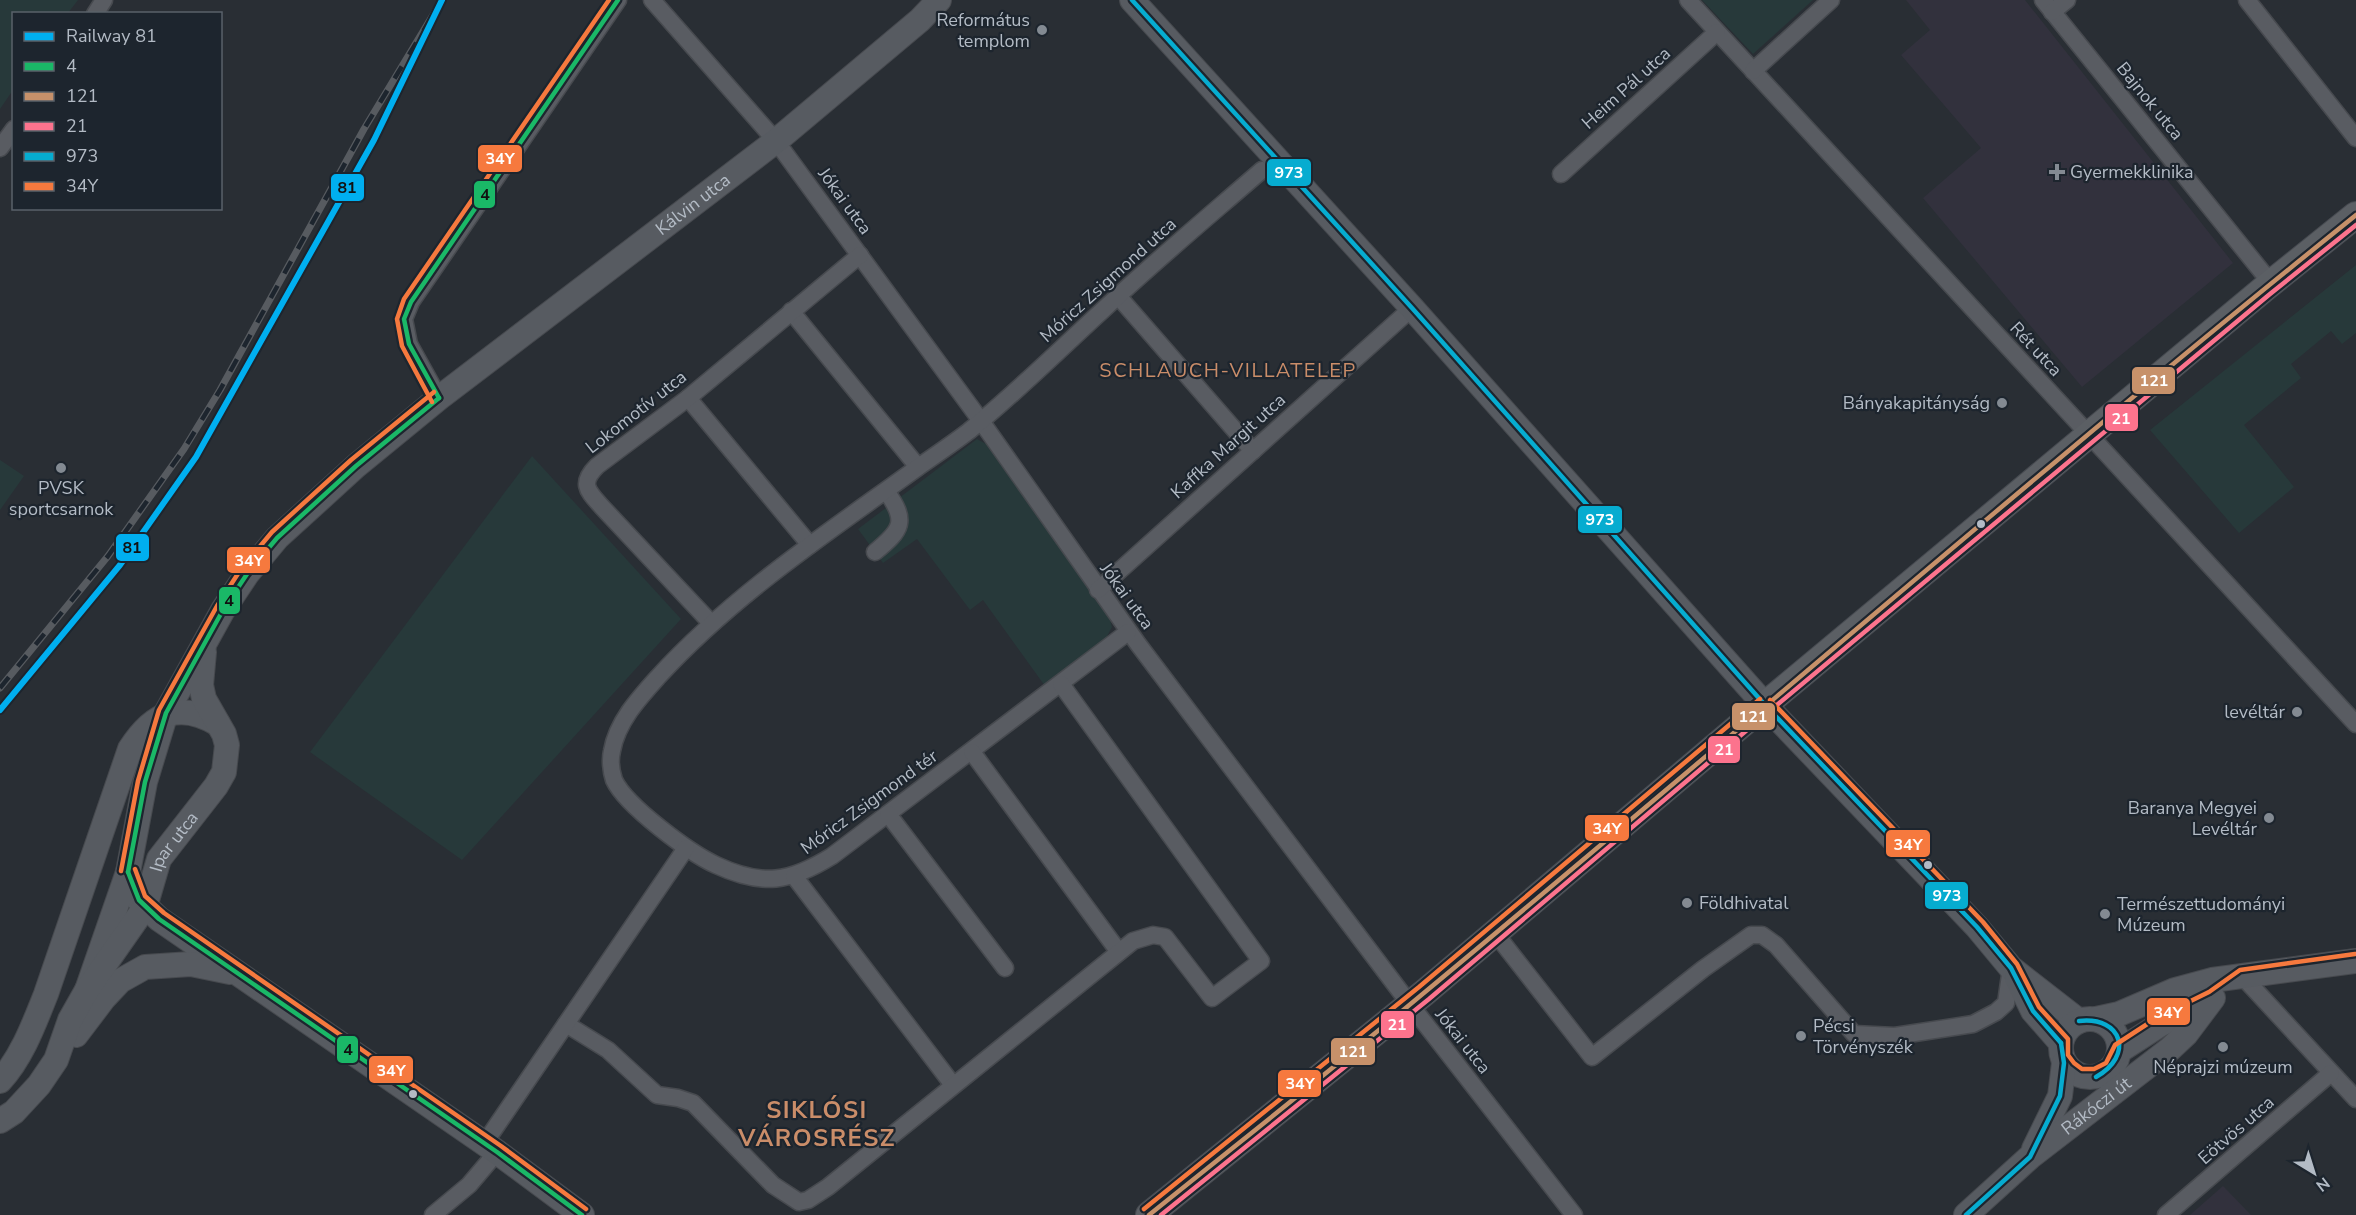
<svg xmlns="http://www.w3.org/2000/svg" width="2356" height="1215" font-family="'Nunito Sans',sans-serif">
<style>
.medical{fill:#32313d}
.green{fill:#27393a}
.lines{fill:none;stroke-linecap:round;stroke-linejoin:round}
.street-casing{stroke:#474a4f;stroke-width:19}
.secondary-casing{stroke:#474a4f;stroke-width:26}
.primary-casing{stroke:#474b51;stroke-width:28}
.street{stroke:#595c62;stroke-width:16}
.secondary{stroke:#575b61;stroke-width:24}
.primary{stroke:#5b5f64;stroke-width:26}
.rail-casing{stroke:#575b60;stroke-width:7}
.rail{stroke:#1d252e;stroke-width:4.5;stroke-dasharray:14;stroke-linecap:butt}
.bus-1-casing{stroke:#1d252e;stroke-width:9}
.bus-2-casing{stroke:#1d252e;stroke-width:9}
.bus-3-casing{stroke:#1d252e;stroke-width:9}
.bus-4-casing{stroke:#1d252e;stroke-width:9}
.bus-5-casing{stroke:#1d252e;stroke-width:9}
.bus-1{stroke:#1ab867;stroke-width:4.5}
.bus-2{stroke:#c7916a;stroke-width:4.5}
.bus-3{stroke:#fc738d;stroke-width:4.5}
.bus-4{stroke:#06acd0;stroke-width:4.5}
.bus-5{stroke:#f6793e;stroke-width:4.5}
.rail-1-casing{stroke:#1d252e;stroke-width:10}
.rail-1{stroke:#00aff0;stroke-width:6}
.poi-dot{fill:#838a92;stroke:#1d252e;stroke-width:2}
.bus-dot{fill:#b3bbc5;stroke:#1d252e;stroke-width:2}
.labels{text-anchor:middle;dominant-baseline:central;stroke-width:4.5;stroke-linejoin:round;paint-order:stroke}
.poi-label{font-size:18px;fill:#b3bbc5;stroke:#1d252e;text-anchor:end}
.street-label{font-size:18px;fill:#b3bbc5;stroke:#1d252e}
.neighbourhood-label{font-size:20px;letter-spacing:1.5px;fill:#ca8d69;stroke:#1d252e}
.district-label{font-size:24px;font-weight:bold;letter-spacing:1.5px;fill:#ca8d69;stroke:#1d252e}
.line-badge{stroke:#1d252e;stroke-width:2}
.badge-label{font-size:16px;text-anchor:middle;font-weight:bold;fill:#fff}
.pale-badge-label{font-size:16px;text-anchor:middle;font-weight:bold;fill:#111}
</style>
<rect width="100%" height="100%" fill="#292e34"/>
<g class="medical">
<path d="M1906 0H2025L2233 263 2082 387 1923 198 1981 148 1901 55 1930 30Z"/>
<path d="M2223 1186 2251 1215H2190Z"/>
</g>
<g class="green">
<path d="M0 0H78L68 13 14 14 13 90 0 109Z"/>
<path d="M1702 0H1813L1753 54Z"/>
<path d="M2356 265V333L2342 344 2331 331 2291 364 2301 378 2244 425 2294 487 2239 533 2150 430Z"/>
<path d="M977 439 986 444 1110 619 1112 627 1105 640 1045 686 983 600 970 610 917 539 883 563 858 529Z"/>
<path d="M532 456 681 619 462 860 310 752Z"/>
<path d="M0 460 24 476 0 510Z"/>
</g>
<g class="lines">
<g class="street-casing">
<g id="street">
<path d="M652 0 776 141 981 421 1138 644 1409 1003 1574 1215"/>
<path d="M1688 0 2356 724"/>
<path d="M2043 0 2271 283"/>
<path d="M2247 0 2356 138"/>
<path d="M2052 12 2067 0"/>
<path d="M95 14 104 0"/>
<path d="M1753 71 1831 0"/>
<path d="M0 148 14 129"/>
<path d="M1561 174 1717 32"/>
<path d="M1118 296 1253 451"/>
<path d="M791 311 918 467"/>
<path d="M439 398 409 344 404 319 411 302 618 0"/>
<path d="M688 398 810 545"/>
<path d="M875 552C902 530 908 521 886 491"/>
<path d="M1098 590 1412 308"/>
<path d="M711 623 602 507C588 491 579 484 597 466L688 398 860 255"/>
<path d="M1128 632 832 856C790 882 763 887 716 865 690 853 626 806 614 780 611 771 610 759 612 751 617 722 639 698 658 677 733 595 827 533 917 468 934 456 952 444 969 431 1016 393 1059 350 1104 309 1155 261 1209 216 1262 170"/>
<path d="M972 752 1119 952"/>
<path d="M888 814 1005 968"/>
<path d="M794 876 953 1085"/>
<path d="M1495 933 1592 1057 1703 969 1751 935H1762L1776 945 1854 1034 1895 1036 1973 1024 1996 1012 2006 1003 2011 968"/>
<path d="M2243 977 2356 1099"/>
<path d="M566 1024 608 1050 657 1095 678 1098 693 1103 773 1185 799 1202 808 1200 828 1187 1133 941 1153 935 1165 937 1212 998 1261 961 1061 684"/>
<path d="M484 1144 686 848"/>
<path d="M433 1215 469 1185 497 1152"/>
<path d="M2166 1215 2331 1073"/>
</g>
</g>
<g class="secondary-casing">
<g id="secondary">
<path d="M1132 0 1412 308 1765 705 1977 927 2011 968 2079 1021"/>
<path d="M128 872 139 900 159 919 497 1152 582 1215"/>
<path d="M2017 978 2033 1011 2061 1043"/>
<path id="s1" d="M87 990 128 872 145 782 166 713 223 610 247 574 277 538 356 466 439 398 776 141 920 20 939 0"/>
<circle cx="2090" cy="1048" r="29"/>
<path d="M2096 1019 2119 1014 2175 990 2212 980 2356 961"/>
<path d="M76 1035 104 998 120 981 145 967 191 964 230 972"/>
<path d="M2119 1051 2161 1024 2209 999"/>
<path d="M0 1081C22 1057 34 1024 46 994L130 749C153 713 179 701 218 724"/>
<path id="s2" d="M0 1121 14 1112 39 1085 56 1060 70 1020 87 990 145 907 159 859 216 786 224 772 227 745 224 734 204 699 201 685 204 652"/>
<path d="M2034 1149 2060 1096 2064 1063"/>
<path id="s3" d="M1966 1215 2030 1157 2170 1049 2186 1034 2213 998"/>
</g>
</g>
<g class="primary-casing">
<path id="primary" d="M1149 1215 1424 993 1742 724 2265 288 2356 215"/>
</g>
<use href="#street" class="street"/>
<use href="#secondary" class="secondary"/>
<use href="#primary" class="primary"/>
<g class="rail-casing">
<path id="rail" d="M0 688 108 556 184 449 220 390 364 129 442 0"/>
</g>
<use href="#rail" class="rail"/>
<g class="bus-1-casing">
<g id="bus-1">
<path d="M439 398 409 344 404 319 411 302 618 0"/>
<path d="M128 872 145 782 166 713 223 610 247 574 277 538 356 466 439 398"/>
<path d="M128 872 139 900 159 919 497 1152 582 1215"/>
</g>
</g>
<g class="bus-2-casing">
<path id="bus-2" d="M1149 1215C1241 1141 1334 1068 1425 992 1736 734 2041 468 2356 215"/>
</g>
<g class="bus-3-casing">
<path id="bus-3" d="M1161 1215 1429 999 1747 730 2270 294 2356 225"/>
</g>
<g class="bus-4-casing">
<g id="bus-4">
<path d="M1132 0 1412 308 1765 705 1977 927 2011 968 2033 1011 2061 1043"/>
<path d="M2079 1021C2123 1016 2134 1056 2096 1077"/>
<path d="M1966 1215 2030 1157 2060 1096 2064 1063 2061 1043"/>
</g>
</g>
<g class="bus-5-casing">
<g id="bus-5">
<path d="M432 402 402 346 397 319 404 299 609 0"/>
<path d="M1770 700 1983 922 2017 964 2039 1007 2068 1039V1055L2074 1063 2082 1069H2094L2106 1063 2115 1045 2158 1017 2209 992 2240 970 2355 954"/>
<path d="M135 869 145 896 164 913 501 1146 586 1209"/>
<path d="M121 871 138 781 159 710 217 606 241 569 272 532 351 460 434 392"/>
<path d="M1144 1209 1419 987 1760 699"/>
</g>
</g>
<use href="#bus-1" class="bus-1"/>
<use href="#bus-2" class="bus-2"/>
<use href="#bus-3" class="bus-3"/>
<use href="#bus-4" class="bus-4"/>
<use href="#bus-5" class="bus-5"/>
<g class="rail-1-casing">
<path id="rail-1" d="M0 710 120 565 196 457 374 140 442 0"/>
</g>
<use href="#rail-1" class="rail-1"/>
</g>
<g class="poi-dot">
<circle cx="1042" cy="30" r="6"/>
<path d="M2054 163h6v6h6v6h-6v6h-6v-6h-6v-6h6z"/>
<circle cx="2002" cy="403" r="6"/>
<circle cx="61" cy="468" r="6"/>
<circle cx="2297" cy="712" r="6"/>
<circle cx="2269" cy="818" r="6"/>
<circle cx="1687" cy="903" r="6"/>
<circle cx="2105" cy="914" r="6"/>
<circle cx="1801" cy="1036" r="6"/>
<circle cx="2223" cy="1047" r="6"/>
</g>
<g class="bus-dot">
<circle cx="1981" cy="524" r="5"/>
<circle cx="1928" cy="865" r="5"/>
<circle cx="413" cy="1094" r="5"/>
</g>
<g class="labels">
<g class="poi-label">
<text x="1030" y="20">Református<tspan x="1030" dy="21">templom</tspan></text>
<text x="2070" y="172" text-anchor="start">Gyermekklinika</text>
<text x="1990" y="403">Bányakapitányság</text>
<text x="61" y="488" text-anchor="middle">PVSK<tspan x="61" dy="21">sportcsarnok</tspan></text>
<text x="2285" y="712">levéltár</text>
<text x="2257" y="808">Baranya Megyei<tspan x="2257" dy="21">Levéltár</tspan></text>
<text x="1699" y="903" text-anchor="start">Földhivatal</text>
<text x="2117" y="904" text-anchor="start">Természettudományi<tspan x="2117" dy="21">Múzeum</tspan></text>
<text x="1813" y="1026" text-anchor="start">Pécsi<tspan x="1813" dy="21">Törvényszék</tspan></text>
<text x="2223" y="1067" text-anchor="middle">Néprajzi múzeum</text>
</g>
<g class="street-label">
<text transform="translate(1626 88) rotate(-42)">Heim Pál utca</text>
<text transform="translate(2150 101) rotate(51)">Bajnok utca</text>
<text transform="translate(845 201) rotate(54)">Jókai utca</text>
<text stroke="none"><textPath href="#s1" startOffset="1030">Kálvin utca</textPath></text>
<text transform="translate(1108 280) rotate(-42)">Móricz Zsigmond utca</text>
<text transform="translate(2036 349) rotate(47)">Rét utca</text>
<text transform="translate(636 412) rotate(-38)">Lokomotív utca</text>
<text transform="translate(1228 446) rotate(-42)">Kaffka Margit utca</text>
<text transform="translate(1127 596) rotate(54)">Jókai utca</text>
<text transform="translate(869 802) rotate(-36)">Móricz Zsigmond tér</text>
<text stroke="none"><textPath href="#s2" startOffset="334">Ipar utca</textPath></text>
<text transform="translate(1463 1041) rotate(52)">Jókai utca</text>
<text stroke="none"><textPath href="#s3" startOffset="170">Rákóczi út</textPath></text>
<text transform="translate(2236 1130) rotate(-41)">Eötvös utca</text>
</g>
<g class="neighbourhood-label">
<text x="1228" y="370">SCHLAUCH-VILLATELEP</text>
</g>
<g class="district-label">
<text x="817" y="1110">SIKLÓSI<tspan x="817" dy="28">VÁROSRÉSZ</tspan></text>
</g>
</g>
<g class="line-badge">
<rect x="477" y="144" width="46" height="29" rx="6" fill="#f6793e"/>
<rect x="1266" y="158" width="46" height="29" rx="6" fill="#06acd0"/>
<rect x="330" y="173" width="35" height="29" rx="6" fill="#00aff0"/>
<rect x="473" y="180" width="23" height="29" rx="6" fill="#1ab867"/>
<rect x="2131" y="366" width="45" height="29" rx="6" fill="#c7916a"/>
<rect x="2104" y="403" width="35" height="29" rx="6" fill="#fc738d"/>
<rect x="1577" y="505" width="46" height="29" rx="6" fill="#06acd0"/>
<rect x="115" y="533" width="35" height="29" rx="6" fill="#00aff0"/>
<rect x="226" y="546" width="45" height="28" rx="6" fill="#f6793e"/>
<rect x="218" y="586" width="23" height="29" rx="6" fill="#1ab867"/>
<rect x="1731" y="702" width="45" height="29" rx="6" fill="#c7916a"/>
<rect x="1707" y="735" width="34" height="29" rx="6" fill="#fc738d"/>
<rect x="1584" y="814" width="46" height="28" rx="6" fill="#f6793e"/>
<rect x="1885" y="829" width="46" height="29" rx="6" fill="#f6793e"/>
<rect x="1924" y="881" width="45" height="29" rx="6" fill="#06acd0"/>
<rect x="2146" y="997" width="45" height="29" rx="6" fill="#f6793e"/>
<rect x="1380" y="1010" width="35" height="29" rx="6" fill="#fc738d"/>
<rect x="336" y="1035" width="23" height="29" rx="6" fill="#1ab867"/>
<rect x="1330" y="1037" width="46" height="29" rx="6" fill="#c7916a"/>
<rect x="368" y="1055" width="46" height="29" rx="6" fill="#f6793e"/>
<rect x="1277" y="1069" width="45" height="29" rx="6" fill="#f6793e"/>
</g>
<g class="badge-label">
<text x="500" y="164">34Y</text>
<text x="1289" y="178">973</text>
<text x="2154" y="386">121</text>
<text x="2121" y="424">21</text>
<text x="1600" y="525">973</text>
<text x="249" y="566">34Y</text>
<text x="1753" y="722">121</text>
<text x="1724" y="755">21</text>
<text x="1607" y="834">34Y</text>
<text x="1908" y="850">34Y</text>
<text x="1947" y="901">973</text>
<text x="2168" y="1018">34Y</text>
<text x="1397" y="1030">21</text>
<text x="1353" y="1057">121</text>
<text x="391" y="1076">34Y</text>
<text x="1300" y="1089">34Y</text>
</g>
<g class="pale-badge-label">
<text x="347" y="193">81</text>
<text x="485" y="200">4</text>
<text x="132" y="553">81</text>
<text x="229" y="606">4</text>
<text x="348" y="1055">4</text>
</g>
<rect x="12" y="12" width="210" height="198" fill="#1d252e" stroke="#59616a" stroke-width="1.5"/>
<rect x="24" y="32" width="30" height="9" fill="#00aff0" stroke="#59616a" stroke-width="1.5"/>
<text x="66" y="42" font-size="18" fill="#b3bbc5">Railway 81</text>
<rect x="24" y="62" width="30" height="9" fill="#1ab867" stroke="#59616a" stroke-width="1.5"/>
<text x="66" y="72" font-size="18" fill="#b3bbc5">4</text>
<rect x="24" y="92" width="30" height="9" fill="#c7916a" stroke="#59616a" stroke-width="1.5"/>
<text x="66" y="102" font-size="18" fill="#b3bbc5">121</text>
<rect x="24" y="122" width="30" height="9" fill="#fc738d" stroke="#59616a" stroke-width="1.5"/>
<text x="66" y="132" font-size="18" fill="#b3bbc5">21</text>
<rect x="24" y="152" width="30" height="9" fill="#06acd0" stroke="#59616a" stroke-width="1.5"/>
<text x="66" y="162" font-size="18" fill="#b3bbc5">973</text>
<rect x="24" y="182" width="30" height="9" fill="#f6793e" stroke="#59616a" stroke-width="1.5"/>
<text x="66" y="192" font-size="18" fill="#b3bbc5">34Y</text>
<g transform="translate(2314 1173) rotate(142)" stroke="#1d252e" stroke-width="4.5" paint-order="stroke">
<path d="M0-4.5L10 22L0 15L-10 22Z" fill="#b3bbc5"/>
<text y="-9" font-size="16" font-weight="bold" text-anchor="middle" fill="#b3bbc5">N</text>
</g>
</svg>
